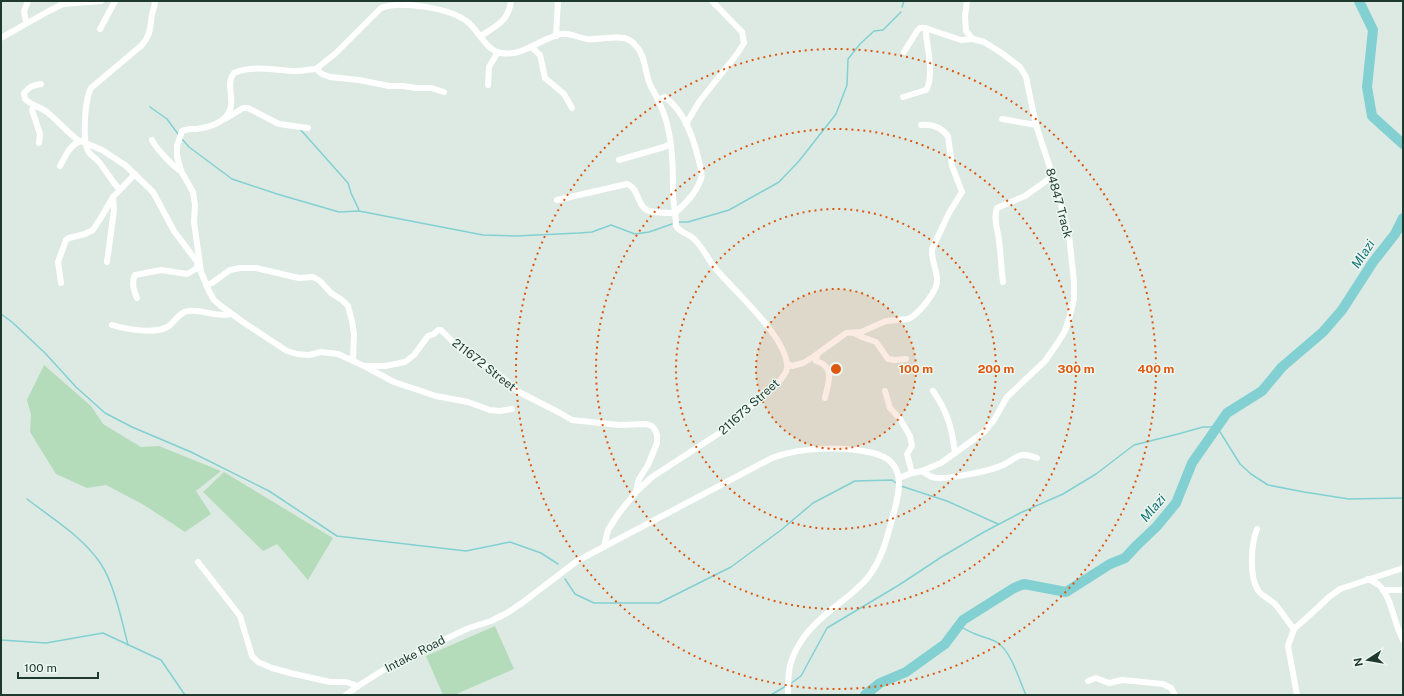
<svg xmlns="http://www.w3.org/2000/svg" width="1404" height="696" font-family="'Public Sans',sans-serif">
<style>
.green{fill:#b5dcba}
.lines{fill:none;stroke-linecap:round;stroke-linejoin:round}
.stream{stroke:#82d0d2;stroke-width:1.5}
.river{stroke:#82d0d2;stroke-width:10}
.minor{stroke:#fff;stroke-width:6}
.ring{fill:none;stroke:#de570e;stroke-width:2;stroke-dasharray:2 4}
.labels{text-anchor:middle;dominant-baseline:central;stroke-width:3;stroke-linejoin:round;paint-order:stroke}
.street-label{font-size:12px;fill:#1e3a2f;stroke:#edf7f1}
.water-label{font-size:13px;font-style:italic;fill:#177377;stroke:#edf7f1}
.centre{fill:#de570e;stroke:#edf7f1;stroke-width:2}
.ring-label{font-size:12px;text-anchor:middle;font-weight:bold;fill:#de570e;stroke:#edf7f1;stroke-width:3;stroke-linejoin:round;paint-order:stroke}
</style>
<rect width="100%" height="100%" fill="#ddeae3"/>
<g class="green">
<path d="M44 365 91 406 103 424 141 447 159 446 221 471 196 491 211 514 185 532 144 505 106 485 87 488 56 474 30 432 31 415 27 400Z"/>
<path d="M224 472 333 538 308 580 277 544 263 551 203 492Z"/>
<path d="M495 626 514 669 454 695H443L426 656Z"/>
</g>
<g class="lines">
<g class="stream">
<path d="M902 7 904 1"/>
<path d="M150 107 167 119 178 134"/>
<path d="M300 129 348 183 351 193 359 210"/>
<path d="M182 139 189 147 232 179 277 194 339 212 359 211 483 235 516 236 579 233 592 232 611 225 635 234 649 232 672 224"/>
<path d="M678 222H688L729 210 779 182 799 161 836 114 847 85 848 59 860 44 874 31 883 30 901 12"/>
<path d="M1395 234 1403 232"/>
<path d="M1 314 12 322 45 353 76 387 105 413 132 427 191 452 269 491 337 536 466 551 510 542 541 553 558 564"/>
<path d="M901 486 947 501 998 524"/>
<path d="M27 499C53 519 83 537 101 564 114 584 122 621 128 645"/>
<path d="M565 579 575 594 594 603H659L731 567 781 530 813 503 855 481 892 480 896 483"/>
<path d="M959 626C965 629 971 633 978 635 985 638 992 639 998 643 1012 653 1019 680 1026 695"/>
<path d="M1 640 46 643 103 633 161 660 185 695"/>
<path d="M790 684 801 676 827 628 899 585 943 556 984 532 1020 513 1063 494 1096 474 1134 445 1178 434 1203 427H1217L1240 464 1251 474 1268 485 1304 492 1349 499 1403 498"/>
<path d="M771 695 786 686"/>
</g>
<g class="river">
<path d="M1359 1 1373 30 1367 87 1372 116 1403 144"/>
<path d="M865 695 880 683 906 672 945 644 963 620 1014 588 1024 584 1066 592 1110 564 1125 558 1137 545 1157 526 1176 503 1192 463 1227 413 1262 391 1282 367 1323 332 1342 310 1373 262 1395 234 1403 218"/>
</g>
<g class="minor">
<path d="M26 23 24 11 28 1"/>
<path d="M100 29 115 1"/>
<path d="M481 36C497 25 508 22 511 1"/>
<path d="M556 36 558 1"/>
<path d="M1 38 47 12 63 4 101 1"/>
<path d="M531 47 540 55 545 78 564 94 572 108"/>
<path d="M904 52 917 31 920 28H925L961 40 973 39"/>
<path d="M316 69 322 74 330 77 359 80 389 86H403L416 88H431L444 92"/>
<path d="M41 84C33 85 29 87 24 93L25 99C31 105 40 107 47 112 58 121 67 132 79 141"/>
<path d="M488 85 489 67 498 52"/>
<path d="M903 97 926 90C934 79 928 49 926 35V31L928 29"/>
<path d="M34 105 32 110 40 134 39 143"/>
<path d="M225 119 243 108H248L279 124 308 128"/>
<path d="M1002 119 1036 125"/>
<path d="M686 124 699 102 737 54 744 43 742 32 712 1"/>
<path d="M152 140C156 148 173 167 181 171"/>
<path d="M619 160 664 147 670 144"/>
<path d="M60 166C65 157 70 144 81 141L102 150 125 165 153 192 174 231 198 263H199"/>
<path d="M119 189C112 181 106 171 99 162 96 158 90 155 88 151 82 140 85 99 91 88L142 45C151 34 150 28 152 14 153 10 155 6 155 1"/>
<path d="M557 200 627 184C639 188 637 207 649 211 657 213 667 213 675 213 686 203 696 193 701 179 703 173 700 166 699 161 693 137 685 112 665 97L658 100"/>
<path d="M107 262 114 210 113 197"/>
<path d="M1003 282C1001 268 1001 255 999 241 998 230 993 219 997 208L1025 196 1053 176"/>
<path d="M61 283 58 262 66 240 69 238 85 234 93 230 102 216 113 197 135 174"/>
<path d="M206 285 212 283 230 270 240 268H256L299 278 313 277 320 281 331 293 342 300 348 306 352 321 354 334 353 361"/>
<path d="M137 298C134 291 131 283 135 275L161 270 187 274 196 269 198 263"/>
<path d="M112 325C125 329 157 335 169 326 175 321 180 312 188 311 202 309 218 318 231 314"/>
<path d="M854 333 862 337 876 342 888 359 894 360 906 359"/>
<path d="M817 355 816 361C836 367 828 383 825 398"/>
<path d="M788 364 792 366 803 363 813 357 846 333 861 332 886 321 908 319 912 317C921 310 939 290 937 278 936 268 931 259 932 249L949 213 962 192 952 166 948 136C941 127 931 124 921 125"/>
<path d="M366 367 394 382 436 396 468 402 490 410 500 411 512 409"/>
<path d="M885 391 890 408 900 419 910 436 912 446 907 454 912 473"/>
<path d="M933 391C948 412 952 429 955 453"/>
<path d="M922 471C926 474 930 477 936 478 949 479 991 471 1003 465 1019 457 1018 451 1037 458"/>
<path d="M899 478 912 473 922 471 941 463 984 432 994 420 1007 397 1045 361 1057 344 1065 331 1070 315 1074 299V282L1069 235 1057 189 1036 125 1026 77 1020 67 1003 54 984 42 973 39 966 31 965 16 967 1"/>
<path d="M1257 529C1251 544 1249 577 1258 590 1261 596 1270 599 1275 604 1282 612 1287 621 1294 629"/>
<path d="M604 547 608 530 619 513 636 492 639 479 648 465 657 443V435L655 430 652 426 646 424 619 425 572 420 560 413 519 392 496 372 462 351 441 330H438L434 334 428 336 414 355 405 362 385 366H364L338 354 321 352 309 355 297 354 287 351 243 322 221 306 214 300 209 291 201 272 194 222 195 205 193 192 181 171 177 156V146L182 131C187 128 191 129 197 129 211 127 228 122 231 106 233 95 226 83 234 73 255 64 276 71 297 71 304 71 310 69 316 69L336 53 381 8C400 0 452 8 469 23 479 32 487 51 501 53 523 57 541 38 561 34 569 32 579 38 587 39 599 40 612 36 624 38 628 39 633 42 636 46 645 55 645 71 649 82 651 88 655 93 657 98 661 106 665 115 667 124 673 147 673 172 673 196 674 206 676 216 676 226 680 233 690 234 695 240 703 248 708 259 715 268 734 291 785 335 787 365L788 364 786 372 779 382 721 432 652 477 636 492"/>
<path d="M198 562 240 616 252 656 258 662 272 668 290 673 330 682H346L358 686"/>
<path d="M1368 579C1372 581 1376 583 1379 585 1392 598 1394 624 1403 640"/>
<path d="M1383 590H1403"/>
<path d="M1088 681 1096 678 1109 683 1122 680 1133 681 1163 684 1171 688 1175 695"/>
<path d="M346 695 358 686 385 669 420 651 469 628 491 621 507 613 522 603 577 561 772 458C801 447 843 446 873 453 911 462 898 497 891 523 886 542 881 560 869 576 865 582 857 588 852 593 834 608 812 623 800 643 788 662 788 674 788 695"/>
<path d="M1297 695 1288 646 1294 629 1312 613 1329 597 1340 589 1403 568"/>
</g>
</g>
<circle cx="836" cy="369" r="80" fill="#de570e" fill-opacity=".12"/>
<g class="ring">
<circle cx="836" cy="369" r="80"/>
<circle cx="836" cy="369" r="160"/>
<circle cx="836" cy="369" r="240"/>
<circle cx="836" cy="369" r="320"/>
</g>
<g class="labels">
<g class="street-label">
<text transform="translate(1059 203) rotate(75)">84847 Track</text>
<text transform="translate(484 365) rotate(38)">211672 Street</text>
<text transform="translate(749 407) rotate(-42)">211673 Street</text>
<text transform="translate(415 654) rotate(-27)">Intake Road</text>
</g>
<g class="water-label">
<text transform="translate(1363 254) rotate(-57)">Mlazi</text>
<text transform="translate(1153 508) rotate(-49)">Mlazi</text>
</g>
</g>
<circle cx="836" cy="369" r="6" class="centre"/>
<g class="ring-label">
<text x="916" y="373">100 m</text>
<text x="996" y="373">200 m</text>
<text x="1076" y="373">300 m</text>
<text x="1156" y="373">400 m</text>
</g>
<rect width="1404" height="696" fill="none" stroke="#1e3a2f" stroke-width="4"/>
<g transform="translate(1368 660) rotate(258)" stroke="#edf7f1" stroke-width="3" paint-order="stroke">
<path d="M0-3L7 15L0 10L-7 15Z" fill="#1e3a2f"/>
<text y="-6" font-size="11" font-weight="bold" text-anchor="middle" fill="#1e3a2f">N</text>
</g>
<path d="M18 672v6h80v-6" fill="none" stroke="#1e3a2f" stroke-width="2"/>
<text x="24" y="672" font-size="12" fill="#1e3a2f" stroke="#edf7f1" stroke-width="3" paint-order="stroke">100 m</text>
</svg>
